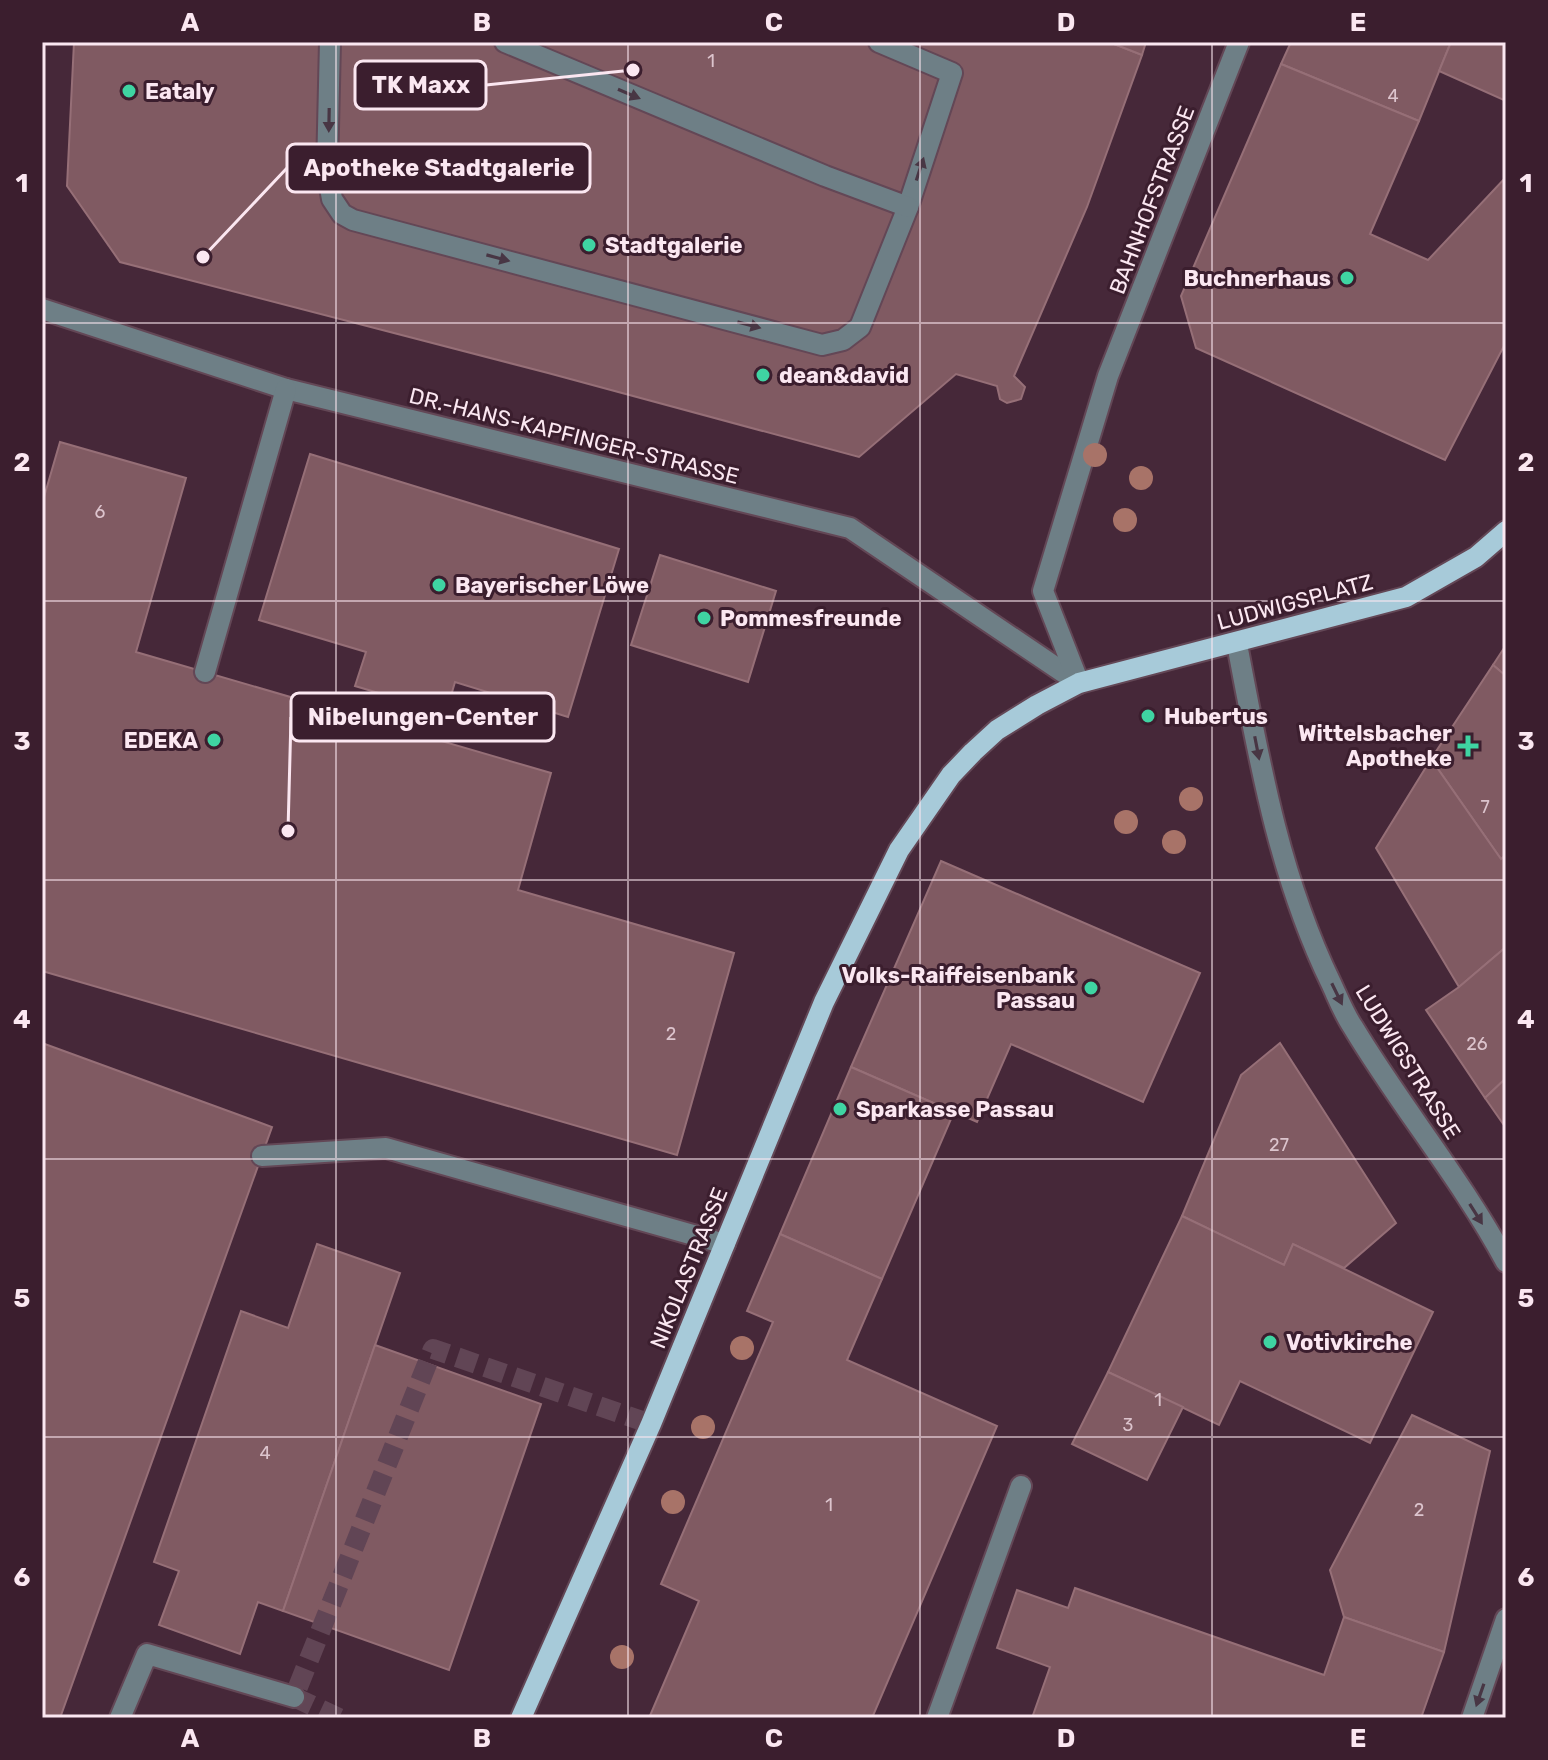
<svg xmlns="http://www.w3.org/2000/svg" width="1548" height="1760" font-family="Rubik,sans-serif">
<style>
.building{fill:#805a62;stroke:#966f77;stroke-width:2}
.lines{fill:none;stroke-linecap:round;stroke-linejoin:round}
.minor-tunnel{stroke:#614555;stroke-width:20;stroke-dasharray:20 10;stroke-linecap:butt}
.minor-casing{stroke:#634756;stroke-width:24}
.major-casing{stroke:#634756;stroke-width:24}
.minor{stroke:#6e7f86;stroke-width:20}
.major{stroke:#a7cad9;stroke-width:20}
.tree{fill:#a87368}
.oneway{fill:#483644}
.grid{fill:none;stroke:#fbe7f1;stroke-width:2;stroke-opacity:0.55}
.poi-dot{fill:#3fd4a2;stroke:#3b1e2e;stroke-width:3}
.labels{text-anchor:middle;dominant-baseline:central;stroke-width:6;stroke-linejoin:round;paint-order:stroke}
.number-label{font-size:18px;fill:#dcc4cd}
.poi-label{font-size:22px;font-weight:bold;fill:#fbe7f1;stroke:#3b1e2e;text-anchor:start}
.street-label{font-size:22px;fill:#fbe7f1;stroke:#3b1e2e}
.leader{fill:none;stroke:#fbe7f1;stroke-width:3}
.callout-dot{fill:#fbe7f1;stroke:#3b1e2e;stroke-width:3}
.callout{fill:#3b1e2e;stroke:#fbe7f1;stroke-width:3}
.callout-label{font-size:24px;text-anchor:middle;font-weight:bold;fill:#fbe7f1}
.neatline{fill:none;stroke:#fbe7f1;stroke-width:3}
.grid-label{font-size:26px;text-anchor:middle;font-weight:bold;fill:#fbe7f1}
</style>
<rect width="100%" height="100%" fill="#462839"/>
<g class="building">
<path d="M74 42H1109L1142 55 1087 207 1014 376 1025 387 1021 399 1007 403 1000 399 997 386 956 374 859 457 548 373 120 262 67 186Z"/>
<path d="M1109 42H1146L1142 55Z"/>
<path d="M1291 42H1451L1419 121 1281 64Z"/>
<path d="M1451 42H1506V101L1439 71Z"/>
<path d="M1281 64 1419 121 1370 234 1428 260 1506 177V342L1445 460 1196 348 1181 296Z"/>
<path d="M60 442 186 478 136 652 551 773 518 890 734 953 677 1155 42 971V504Z"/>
<path d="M310 454 619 549 568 717 455 682 446 713 355 686 366 652 259 620Z"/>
<path d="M660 555 776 591 748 682 631 645Z"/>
<path d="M1506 645V676L1493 665Z"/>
<path d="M1493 665 1506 676V855L1501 859 1431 759Z"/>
<path d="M1431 759 1501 859 1506 855V947L1459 987 1376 848Z"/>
<path d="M941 861 1200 973 1143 1102 1011 1044 977 1122 851 1067Z"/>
<path d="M1506 947V1078L1485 1098 1426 1010 1459 987Z"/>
<path d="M42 1043 272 1127 60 1718H42Z"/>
<path d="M1280 1043 1396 1223 1344 1268 1293 1244 1284 1265 1182 1216 1241 1075Z"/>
<path d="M851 1067 954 1112 882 1279 780 1234Z"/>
<path d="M1506 1078V1128L1485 1098Z"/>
<path d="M1182 1216 1284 1265 1293 1244 1433 1312 1370 1443 1240 1381 1219 1425 1108 1372Z"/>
<path d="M780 1234 882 1279 847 1360 997 1426 872 1718H649L699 1601 661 1584 773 1322 747 1311Z"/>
<path d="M317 1244 400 1273 283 1611 258 1602 240 1654 159 1625 179 1571 154 1562 241 1311 288 1328Z"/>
<path d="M375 1345 541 1404 449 1670 283 1611Z"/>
<path d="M1108 1372 1183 1407 1147 1480 1072 1444Z"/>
<path d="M1412 1415 1490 1451 1444 1652 1344 1617 1330 1570Z"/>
<path d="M1075 1588 1324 1675 1344 1617 1444 1652 1421 1718H1032L1050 1667 997 1648 1017 1590 1068 1608Z"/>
</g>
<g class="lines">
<path class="minor-tunnel" d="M339 1718 294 1697 433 1349 651 1424"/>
<g class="minor-casing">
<g id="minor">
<path d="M330 42 327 171 332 199 342 214 353 220 822 345 843 340 860 327 908 207 952 73 879 42"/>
<path d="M505 42 825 176 908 207"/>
<path d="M42 309 286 389 850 528 1079 683"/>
<path d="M1237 644C1259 760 1279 876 1331 983 1338 998 1344 1014 1353 1027 1401 1107 1462 1180 1506 1262"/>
<path d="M205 672 286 389"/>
<path d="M1079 683 1043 591 1108 376 1239 42"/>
<path d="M262 1156 386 1148 725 1244"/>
<path d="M120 1718 147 1654 294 1697"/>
<path d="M937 1718 1021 1486"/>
<path d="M1472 1718 1506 1619"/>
</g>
</g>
<g class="major-casing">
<path id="major" d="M521 1718 651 1424 824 1002 899 850 951 775 973 752 997 730 1037 705 1079 683 1406 597 1476 557 1506 531"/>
</g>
<use href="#minor" class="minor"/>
<use href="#major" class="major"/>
</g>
<g class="tree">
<circle cx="1095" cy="455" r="12"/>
<circle cx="1141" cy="478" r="12"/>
<circle cx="1125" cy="520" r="12"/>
<circle cx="1191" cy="799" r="12"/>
<circle cx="1126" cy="822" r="12"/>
<circle cx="1174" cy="842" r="12"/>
<circle cx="742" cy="1348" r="12"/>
<circle cx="703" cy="1427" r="12"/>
<circle cx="673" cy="1502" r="12"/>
<circle cx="622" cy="1657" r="12"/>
</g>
<defs><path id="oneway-solid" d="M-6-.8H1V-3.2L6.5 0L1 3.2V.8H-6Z" transform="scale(2)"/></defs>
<g class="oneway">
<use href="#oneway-solid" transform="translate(629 94) rotate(23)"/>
<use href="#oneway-solid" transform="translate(329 120) rotate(91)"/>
<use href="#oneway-solid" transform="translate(920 169) rotate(-72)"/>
<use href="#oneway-solid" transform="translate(498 258) rotate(15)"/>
<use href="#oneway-solid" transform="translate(749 325) rotate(15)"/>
<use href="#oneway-solid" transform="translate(1257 748) rotate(79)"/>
<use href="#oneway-solid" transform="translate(1337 994) rotate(64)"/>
<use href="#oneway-solid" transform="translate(1476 1214) rotate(58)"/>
<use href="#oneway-solid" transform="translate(1480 1695) rotate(109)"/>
</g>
<path class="grid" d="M336 42V1718M628 42V1718M920 42V1718M1212 42V1718M42 323H1506M42 601H1506M42 880H1506M42 1159H1506M42 1437H1506"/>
<g class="poi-dot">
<circle cx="129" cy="91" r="8"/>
<circle cx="589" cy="245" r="8"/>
<circle cx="1347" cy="278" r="8"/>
<circle cx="763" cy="375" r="8"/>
<circle cx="439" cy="585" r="8"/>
<circle cx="704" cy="618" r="8"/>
<circle cx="1148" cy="716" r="8"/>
<circle cx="214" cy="740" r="8"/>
<path d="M1464 734h8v8h8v8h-8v8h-8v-8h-8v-8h8z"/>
<circle cx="1091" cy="988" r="8"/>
<circle cx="840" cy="1109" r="8"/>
<circle cx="1270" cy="1342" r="8"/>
</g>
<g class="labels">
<g class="number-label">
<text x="711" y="61">1</text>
<text x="1393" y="96">4</text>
<text x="100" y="512">6</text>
<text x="1485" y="807">7</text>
<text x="671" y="1034">2</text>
<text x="1477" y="1044">26</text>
<text x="1279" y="1145">27</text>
<text x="1158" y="1400">1</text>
<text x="1128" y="1425">3</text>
<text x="265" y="1453">4</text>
<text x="829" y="1505">1</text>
<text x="1419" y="1510">2</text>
</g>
<g class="poi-label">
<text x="145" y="91">Eataly</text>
<text x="605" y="245">Stadtgalerie</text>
<text x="1331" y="278" text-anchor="end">Buchnerhaus</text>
<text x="779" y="375">dean&amp;david</text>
<text x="455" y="585">Bayerischer Löwe</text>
<text x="720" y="618">Pommesfreunde</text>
<text x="1164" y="716">Hubertus</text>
<text x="1452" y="733" text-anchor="end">Wittelsbacher<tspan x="1452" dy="25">Apotheke</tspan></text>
<text x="198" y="740" text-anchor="end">EDEKA</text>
<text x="1075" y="975" text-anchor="end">Volks-Raiffeisenbank<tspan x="1075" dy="25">Passau</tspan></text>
<text x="856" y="1109">Sparkasse Passau</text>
<text x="1286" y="1342">Votivkirche</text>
</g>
<g class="street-label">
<text transform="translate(1152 200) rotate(-69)">BAHNHOFSTRASSE</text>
<text transform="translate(574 436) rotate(14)">DR.-HANS-KAPFINGER-STRASSE</text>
<text transform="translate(1295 602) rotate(-15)">LUDWIGSPLATZ</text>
<text transform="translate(1408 1062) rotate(58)">LUDWIGSTRASSE</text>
<text transform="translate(689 1268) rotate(-68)">NIKOLASTRASSE</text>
</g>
</g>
<path class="leader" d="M633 70L486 85M203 257L287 168M288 831L291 717"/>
<g class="callout-dot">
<circle cx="633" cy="70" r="8"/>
<circle cx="203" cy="257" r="8"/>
<circle cx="288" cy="831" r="8"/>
</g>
<g class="callout">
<rect x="355" y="61" width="131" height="48" rx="8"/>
<rect x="287" y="144" width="303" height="48" rx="8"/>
<rect x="291" y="693" width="263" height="48" rx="8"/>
</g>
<g class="callout-label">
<text x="421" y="93">TK Maxx</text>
<text x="439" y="176">Apotheke Stadtgalerie</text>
<text x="423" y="725">Nibelungen-Center</text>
</g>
<rect width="1548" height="1760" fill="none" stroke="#3b1e2e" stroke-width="88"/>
<rect x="44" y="44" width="1460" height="1672" class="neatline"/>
<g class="grid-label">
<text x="190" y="31">A</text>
<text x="482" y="31">B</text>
<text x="774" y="31">C</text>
<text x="1066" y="31">D</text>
<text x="1358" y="31">E</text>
<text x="22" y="192">1</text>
<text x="1526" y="192">1</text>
<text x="22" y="471">2</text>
<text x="1526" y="471">2</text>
<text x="22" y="750">3</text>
<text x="1526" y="750">3</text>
<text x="22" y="1028">4</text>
<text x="1526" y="1028">4</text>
<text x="22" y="1307">5</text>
<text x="1526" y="1307">5</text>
<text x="22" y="1586">6</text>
<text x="1526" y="1586">6</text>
<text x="190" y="1747">A</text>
<text x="482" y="1747">B</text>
<text x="774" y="1747">C</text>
<text x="1066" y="1747">D</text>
<text x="1358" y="1747">E</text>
</g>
</svg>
